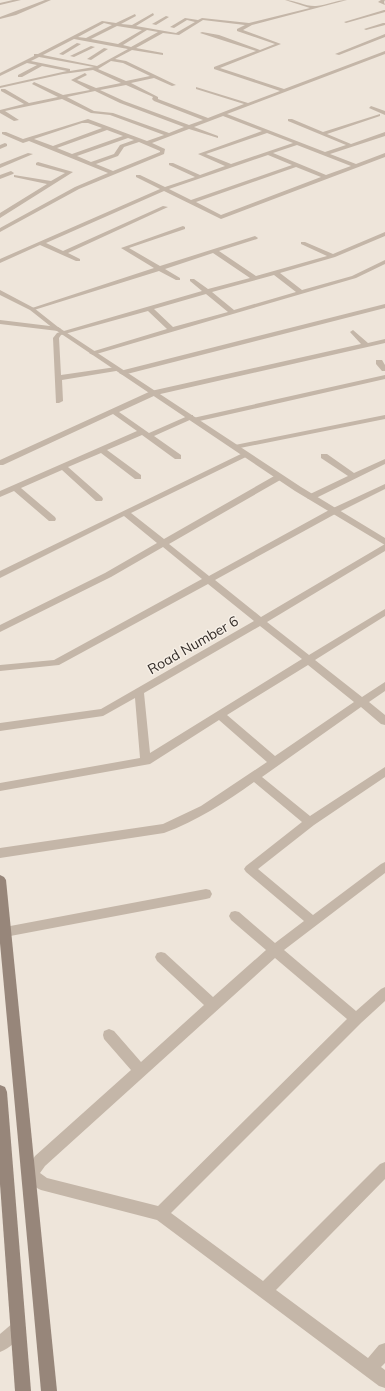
<svg xmlns="http://www.w3.org/2000/svg" width="385" height="1391" font-family="Mulish,sans-serif">
<style>
.lines{fill:none;stroke-linecap:round;stroke-linejoin:round}
.minor{fill:#c4b6a8;fill-rule:evenodd}
.tertiary{fill:#c4b6a8;fill-rule:evenodd}
.secondary{fill:#97867a;fill-rule:evenodd}
.labels{text-anchor:middle;dominant-baseline:central;stroke-width:3;stroke-linejoin:round;paint-order:stroke}
.street-label{font-size:14px;fill:#322b27;stroke:#f6efe6}
</style>
<rect width="100%" height="100%" fill="#eee5da"/>
<g class="lines">
<g class="minor">
<path d="M13 0H21L0 5V3Z"/>
<path d="M45 0H51L16 15 0 19V17Z"/>
<path d="M285 0C295 0 307 7 316 6 327 5 336 0 347 0L252 25 243 30 281 44 220 68 284 89 385 51V54L227 114 325 152 346 145 288 121V119H292L323 132 380 114V116L327 134 351 144 385 132V136L330 154 356 164 385 153V157L221 219 164 191 46 243 63 251 163 206 168 207 68 253 80 259V261H76L40 245 0 263V259L160 189 136 177V175H140L165 187 195 177 169 165V163H173L200 175 225 166 198 154 262 131 223 116 194 127 218 136V138L189 129 152 143 165 149 164 154 79 189 0 232V228L75 187 108 173 29 141 23 143 2 134V132H6L23 139 88 119 147 141 164 135 110 115 91 113 62 99 5 111 19 120 14 121 0 113V110L24 104 1 91V89H5L29 103 58 97 32 84 34 82 63 95 90 90 71 80 85 73 87 75 77 80 96 88 121 83 93 70 63 74 0 88V86L67 71 42 66 22 77H18V75L37 65 27 63 0 76V73L34 56V54H38L102 21 116 23 135 14 136 16 121 24 132 25 153 13 154 15 136 26 176 33 195 22 187 20 174 28 170 27 185 18 198 20 202 18 249 23 310 8ZM203 20 245 25 237 29V31L275 44 260 50 219 35 202 32 200 33 256 51 214 67V69L280 91 248 103 196 87V89L244 104 208 118 158 99V97L131 83 154 78 172 86 176 85 126 61 115 59 132 50 163 55V53L136 48 163 33 179 35ZM104 23 112 25 86 38 78 37ZM117 26 142 30 118 44 91 39ZM147 30 158 32 131 47 123 45ZM74 39 128 49 97 66 43 55ZM39 57 94 67 70 71V69L31 61ZM111 61 123 63 150 76 126 81 98 69ZM126 85 151 96 153 97 152 99 154 101 203 120 189 125 124 101 100 90ZM95 91 120 103 184 127 169 133 113 113 94 111 67 97ZM82 123H88L102 128 53 146 34 139ZM107 130 123 136 72 154 57 148ZM267 133 293 143 231 164 206 154ZM128 138 134 140 120 145 114 154 91 162 77 156ZM139 142 160 151V152L113 171 96 164 118 156 124 147ZM297 145 351 166 326 175 273 153ZM268 155 292 165 191 200 169 189ZM296 167 321 177 221 215 196 202Z"/>
<path d="M381 0H385L384 2 385 5 378 2Z"/>
<path d="M384 10H385V12L346 23 344 22Z"/>
<path d="M166 16 169 17 156 25 152 24Z"/>
<path d="M383 23H385V25L366 30 364 29Z"/>
<path d="M385 34V37L339 55 335 54Z"/>
<path d="M77 43 81 44 63 55 59 54Z"/>
<path d="M91 46 95 47 74 57 70 56Z"/>
<path d="M104 48 108 49 91 60 87 59Z"/>
<path d="M371 106 385 111V115L369 108Z"/>
<path d="M5 143 7 144V146L0 149V145Z"/>
<path d="M28 153 33 154 0 168V164Z"/>
<path d="M38 162 73 172 0 218V213L47 184 14 177V175L51 181 65 173 36 165V163Z"/>
<path d="M11 171 14 173 13 174 0 179V175Z"/>
<path d="M183 226 185 227V229L129 248 160 266 255 236 258 238 257 239 219 251 256 276 327 256 301 244V242H305L333 254 385 232V236L335 257 280 273 302 290 352 276 385 260V264L356 278 93 355 89 353 91 352 167 329 148 311 61 335 59 338 61 375 116 367 120 369 116 371 62 380 63 401 59 403H56L53 338 57 333 202 291 190 281V279H194L208 289 250 278 213 253 165 269 180 278V280H176L159 271 34 310 29 309 154 268 121 248ZM274 275 296 292 234 310 212 292ZM206 294 228 312 173 327 154 309Z"/>
<path d="M385 304V308L123 375 119 373 120 371Z"/>
<path d="M0 320 58 327 61 329 58 331 0 324Z"/>
<path d="M353 330 368 343 385 339V343L156 395 119 412 149 433 190 415H193V418L385 375V379L195 422H192V419L154 436 181 455V459H175L142 435 107 450 141 475V479H135L101 453 68 467 102 497 103 499 102 501H96L62 470 21 488 55 517 56 519 55 521H49L14 491 0 497V491L137 431 113 414 3 465H0V460L151 391 361 344 350 332Z"/>
<path d="M376 360H382L385 365V371H382L376 364Z"/>
<path d="M385 415V419L235 449 231 447 235 445Z"/>
<path d="M245 452 249 454 248 456 131 513 164 539 276 475H282V479L169 544 209 576 331 509 385 484V489L337 513 215 580 261 617 385 544V551L267 622 309 655 385 609V616L315 660 362 697 385 682V691L369 702 385 715V725L381 724 361 707 262 777 310 816 385 767V777L314 825 258 869 313 915 381 864 385 862V873L284 950 356 1011 381 989 385 987V1001L361 1023 171 1213 263 1281 380 1164 385 1162V1179L276 1290 368 1358 379 1345 385 1343V1363L381 1367 385 1370V1388L379 1386 157 1220 41 1190C34 1187 27 1181 24 1174L35 1156 131 1070 104 1039 103 1035 104 1031 109 1029 114 1031 141 1062 204 1005 157 961 155 957 157 953 161 952 165 953 213 997 266 950 231 920 229 916 231 912 235 911 239 912 275 943 304 921 246 872 244 869 246 866 302 822 254 782C226 802 197 821 164 833L0 858V848L163 824 201 806 267 762 219 720 150 764 0 791V783L140 758 135 698 103 716 0 731V723L101 709 254 621 208 584 59 665 0 671V665L54 660 202 579 163 547 111 577 0 632V625L105 573 157 543 124 516 0 578V571ZM260 626 302 659 150 753 144 693ZM308 665 354 702 275 756 227 715ZM275 958 347 1019 158 1206 47 1178 40 1173 45 1166Z"/>
<path d="M321 454H327L354 473 385 459V464L314 499H308L307 497 308 495 348 476 321 458Z"/>
<path d="M206 889 210 890 212 894 210 898 206 899 5 937 0 934 1 928 5 927Z"/>
<path d="M18 1320 23 1323 26 1328C22 1338 10 1348 0 1352V1334L13 1323Z"/>
</g>
<path class="tertiary" d="M0 290 34 308 58 327 301 487 385 538V545L295 491 54 329 30 310 0 295Z"/>
<g class="secondary">
<path d="M0 875 4 877 6 880 57 1391H41L0 943Z"/>
<path d="M0 1085 5 1087 7 1092 31 1391H15L0 1184Z"/>
</g>
</g>
<g class="labels">
<g class="street-label">
<text transform="translate(193 645) rotate(-30)">Road Number 6</text>
</g>
</g>
</svg>
